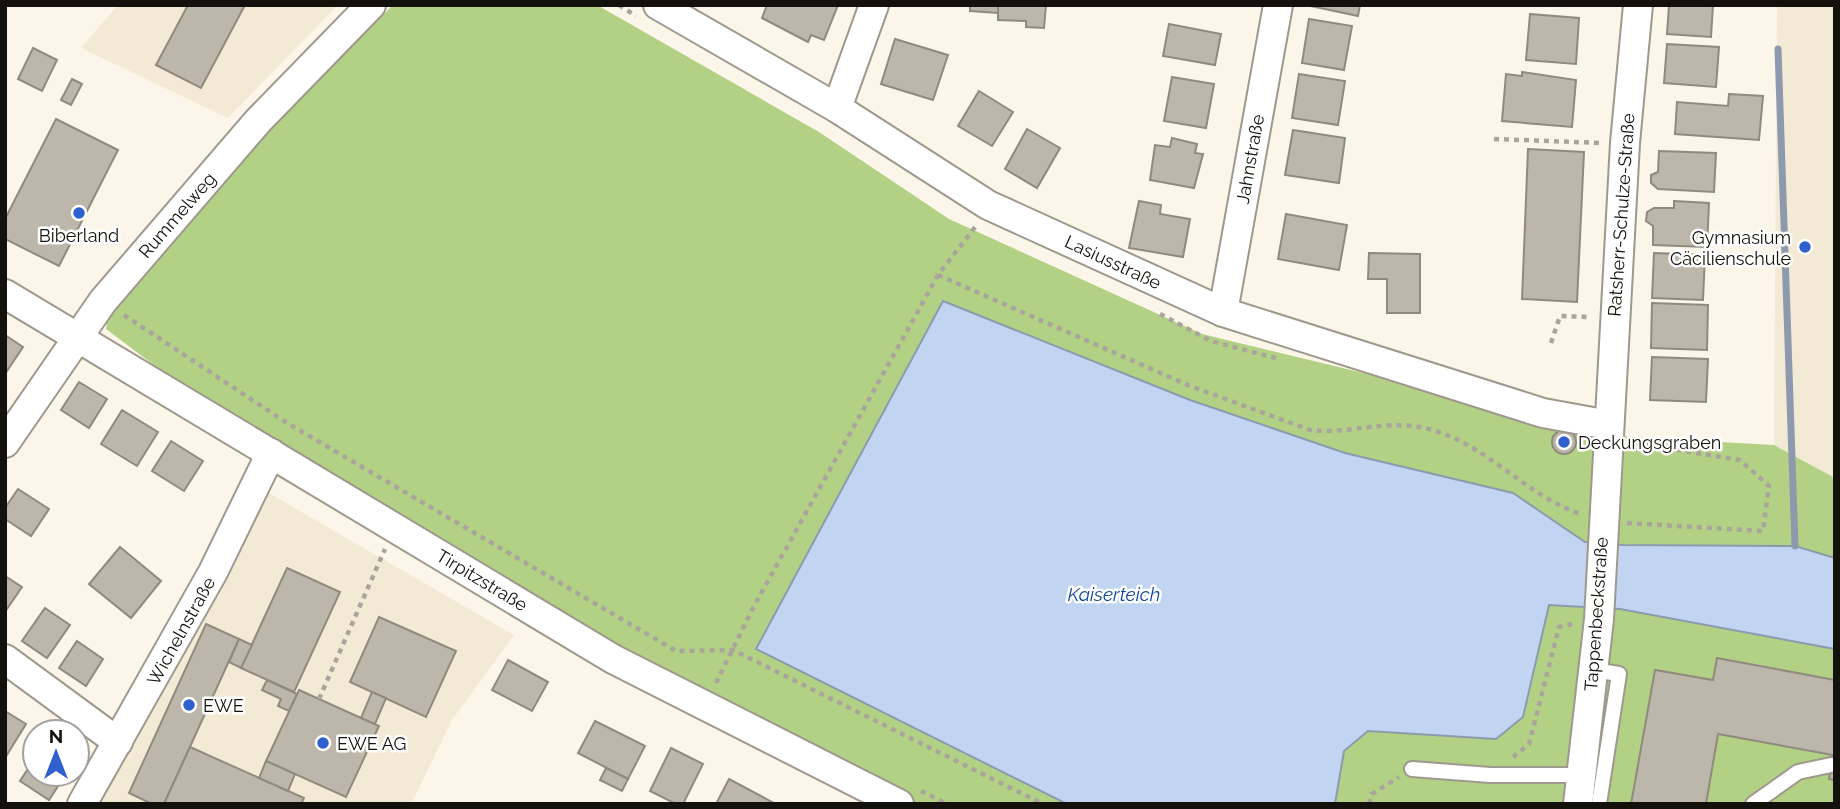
<svg xmlns="http://www.w3.org/2000/svg" width="1840" height="809" font-family="Raleway,sans-serif">
<style>
.built{fill:#f3ead6}
.green{fill:#b2d185}
.water{fill:#c1d4f2;stroke:#8d9aad;stroke-width:2}
.lines{fill:none;stroke-linecap:round;stroke-linejoin:round}
.stream{stroke:#8d9aad;stroke-width:7}
.building{fill:#bdb7ab;stroke:#908a7e;stroke-width:2}
.service-casing{stroke:#9e988d;stroke-width:18}
.minor-casing{stroke:#9e988d;stroke-width:32}
.path{stroke:#aaa59c;stroke-width:4.5;stroke-dasharray:5 5;stroke-linecap:butt}
.service{stroke:#fff;stroke-width:14}
.minor{stroke:#fff;stroke-width:28}
.poi-dot{fill:#305fce;stroke:#fff;stroke-width:2.5}
.labels{text-anchor:middle;dominant-baseline:central;stroke-width:5;stroke-linejoin:round;paint-order:stroke}
.street-label{font-size:18px;fill:#13110c;stroke:#fff}
.poi-label{font-size:18px;fill:#13110c;stroke:#fff;text-anchor:start}
.water-label{font-size:19px;font-style:italic;fill:#0e4799;stroke:#fff}
</style>
<rect width="100%" height="100%" fill="#fcf5e9"/>
<g class="built">
<path d="M118 5H338L228 118 81 48Z"/>
<path d="M1777 5H1835V478L1774 445Z"/>
<path d="M255 485 514 635 452 720 411 804H82Z"/>
</g>
<g class="green">
<path d="M393 5H597L819 132 949 219 1202 334 1629 437 1774 445 1835 478V558L1795 546 1623 545 1585 542 1513 493 1345 453 1190 400 757 649 1067 804H899L271 453 106 329 108 315 260 139Z"/>
<path d="M1549 605 1620 609 1835 649V680L1718 658 1713 680 1655 670 1631 804H1335L1344 751 1368 731 1496 739 1523 717Z"/>
<path d="M1718 734 1835 755V804H1706Z"/>
</g>
<path class="water" d="M943 301 1190 400 1345 453 1513 493 1585 542 1623 545 1795 546 1835 558V649L1620 609 1549 605 1523 717 1496 739 1368 731 1344 751 1335 804H1067L756 649Z"/>
<g class="lines">
<path class="stream" d="M1778 49 1795 546"/>
</g>
<g class="building">
<path d="M188 5H245L201 88 156 65Z"/>
<path d="M767 5H838L824 40 811 35 808 42 762 18Z"/>
<path d="M970 5H998V13L970 11Z"/>
<path d="M998 5H1046L1044 28 1026 27V21L998 20Z"/>
<path d="M1306 5H1360L1358 16Z"/>
<path d="M1669 5H1713L1711 37 1667 34Z"/>
<path d="M1530 14 1579 18 1576 64 1526 60Z"/>
<path d="M1309 19 1352 26 1344 70 1302 63Z"/>
<path d="M1169 24 1221 34 1215 65 1163 56Z"/>
<path d="M895 39 948 55 933 100 881 84Z"/>
<path d="M1667 44 1719 47 1716 87 1664 83Z"/>
<path d="M33 48 57 60 42 91 18 79Z"/>
<path d="M1522 72 1576 80 1572 127 1502 121 1506 74 1522 76Z"/>
<path d="M1299 74 1345 81 1338 125 1292 118Z"/>
<path d="M1172 77 1214 84 1206 128 1164 121Z"/>
<path d="M72 79 82 84 71 105 61 100Z"/>
<path d="M979 91 1013 112 992 146 958 126Z"/>
<path d="M1729 94 1763 96 1759 140 1675 134 1677 102 1728 106Z"/>
<path d="M56 119 118 150 59 266 5 239V219Z"/>
<path d="M1027 129 1060 148 1037 188 1005 169Z"/>
<path d="M1293 130 1345 138 1339 183 1285 175Z"/>
<path d="M1172 138 1197 144 1195 153 1203 154 1194 188 1150 180 1155 145 1170 147Z"/>
<path d="M1528 149 1584 152 1577 302 1522 299Z"/>
<path d="M1659 151 1716 153 1714 192 1658 189 1651 183V175L1658 172Z"/>
<path d="M1139 201 1161 205 1160 214 1190 219 1183 257 1129 248Z"/>
<path d="M1674 201 1709 203 1707 247 1653 245V226L1646 221 1647 212 1654 208H1674Z"/>
<path d="M1286 214 1347 225 1339 270 1278 259Z"/>
<path d="M1369 253 1420 254V313H1387V279H1368Z"/>
<path d="M1654 253 1705 255 1703 300 1652 298Z"/>
<path d="M1652 303 1708 305 1707 350 1651 348Z"/>
<path d="M5 335 23 347 5 374Z"/>
<path d="M1652 357 1708 359 1706 402 1650 400Z"/>
<path d="M79 382 107 399 89 428 61 410Z"/>
<path d="M122 410 158 432 137 466 101 444Z"/>
<circle cx="1564" cy="442" r="12"/>
<path d="M171 441 203 461 184 491 152 471Z"/>
<path d="M18 489 49 509 31 536 5 519V508Z"/>
<path d="M120 547 161 581 131 618 89 584Z"/>
<path d="M287 568 340 592 294 692 241 668Z"/>
<path d="M5 576 22 587 7 609 5 608Z"/>
<path d="M45 608 70 625 47 658 22 641Z"/>
<path d="M379 617 456 651 426 717 350 682Z"/>
<path d="M206 624 239 639 164 804H152L129 793Z"/>
<path d="M239 639 252 645 241 668 229 662Z"/>
<path d="M77 641 103 659 86 686 59 668Z"/>
<path d="M1717 658 1835 680V780L1829 779 1833 755 1718 734 1706 804H1631L1655 670 1713 680Z"/>
<path d="M508 660 548 682 532 711 492 690Z"/>
<path d="M267 680 297 694 289 711 278 706 281 699 262 690Z"/>
<path d="M299 690 379 726 346 797 266 761Z"/>
<path d="M372 692 386 698 375 724 361 718Z"/>
<path d="M5 711 26 724 5 758Z"/>
<path d="M595 721 645 746 628 779 578 753Z"/>
<path d="M190 747 304 798 301 804H164Z"/>
<path d="M671 748 703 764 683 804H676L650 791Z"/>
<path d="M35 758V774H66L49 800 20 781Z"/>
<path d="M266 761 295 774 288 791 259 778Z"/>
<path d="M606 768 628 779 622 791 600 780Z"/>
<path d="M729 779 774 803V804H716Z"/>
</g>
<g class="lines">
<g class="service-casing">
<g id="service">
<path d="M1593 670 1619 674 1599 804"/>
<path d="M1412 769 1490 775H1581"/>
<path d="M1753 804 1798 772 1831 765"/>
</g>
</g>
<g class="minor-casing">
<g id="minor">
<path d="M658 5 837 108 988 205 1223 312 1543 413 1609 425"/>
<path d="M837 108 874 5"/>
<path d="M5 294 613 659 899 804"/>
<path d="M1223 312 1278 5"/>
<path d="M5 443 103 301 258 121 371 5"/>
<path d="M5 659 118 742"/>
<path d="M82 804 213 572 271 453"/>
<path d="M1578 804 1599 619 1625 143 1638 5"/>
</g>
</g>
<g class="path">
<path d="M619 5 636 16"/>
<path d="M1494 139 1602 143"/>
<path d="M938 275 1190 386 1310 430C1351 435 1389 417 1432 430 1489 446 1526 496 1581 514"/>
<path d="M1160 314 1211 341 1279 359"/>
<path d="M124 315 287 423 676 651 733 650 1043 804"/>
<path d="M1551 343 1560 316 1590 317"/>
<path d="M1627 523 1763 531 1769 486 1740 460 1634 443"/>
<path d="M716 683 753 608 938 275 976 226"/>
<path d="M319 699 385 549"/>
<path d="M1513 757 1529 744 1559 627 1573 624"/>
<path d="M921 791 947 804"/>
<path d="M1369 804 1372 794 1399 777"/>
</g>
<use href="#service" class="service"/>
<use href="#minor" class="minor"/>
</g>
<g class="poi-dot">
<circle cx="79" cy="213" r="7"/>
<circle cx="1805" cy="247" r="7"/>
<circle cx="1564" cy="442" r="7"/>
<circle cx="189" cy="705" r="7"/>
<circle cx="323" cy="743" r="7"/>
</g>
<g class="labels">
<g class="street-label">
<text transform="translate(1250 159) rotate(-80)">Jahnstraße</text>
<text transform="translate(177 215) rotate(-49)">Rummelweg</text>
<text transform="translate(1621 215) rotate(-86)">Ratsherr-Schulze-Straße</text>
<text transform="translate(1113 262) rotate(25)">Lasiusstraße</text>
<text transform="translate(482 580) rotate(31)">Tirpitzstraße</text>
<text transform="translate(1596 614) rotate(-86)">Tappenbeckstraße</text>
<text transform="translate(181 631) rotate(-61)">Wichelnstraße</text>
</g>
<g class="poi-label">
<text x="79" y="235" text-anchor="middle">Biberland</text>
<text x="1791" y="237" text-anchor="end">Gymnasium<tspan x="1791" dy="21">Cäcilienschule</tspan></text>
<text x="1578" y="442">Deckungsgraben</text>
<text x="203" y="705">EWE</text>
<text x="337" y="743">EWE AG</text>
</g>
<g class="water-label">
<text x="1114" y="594">Kaiserteich</text>
</g>
</g>
<rect width="1840" height="809" fill="none" stroke="#13110c" stroke-width="14"/>
<g transform="translate(56 753)"><circle r="33" fill="#ffffff" stroke="#a1a09e" stroke-width="2"/>
<path d="M0-5L12 26L0 18L-12 26Z" fill="#305fce"/>
<text y="-10" font-size="19" font-weight="bold" text-anchor="middle" fill="#13110c">N</text>
</g>
</svg>
